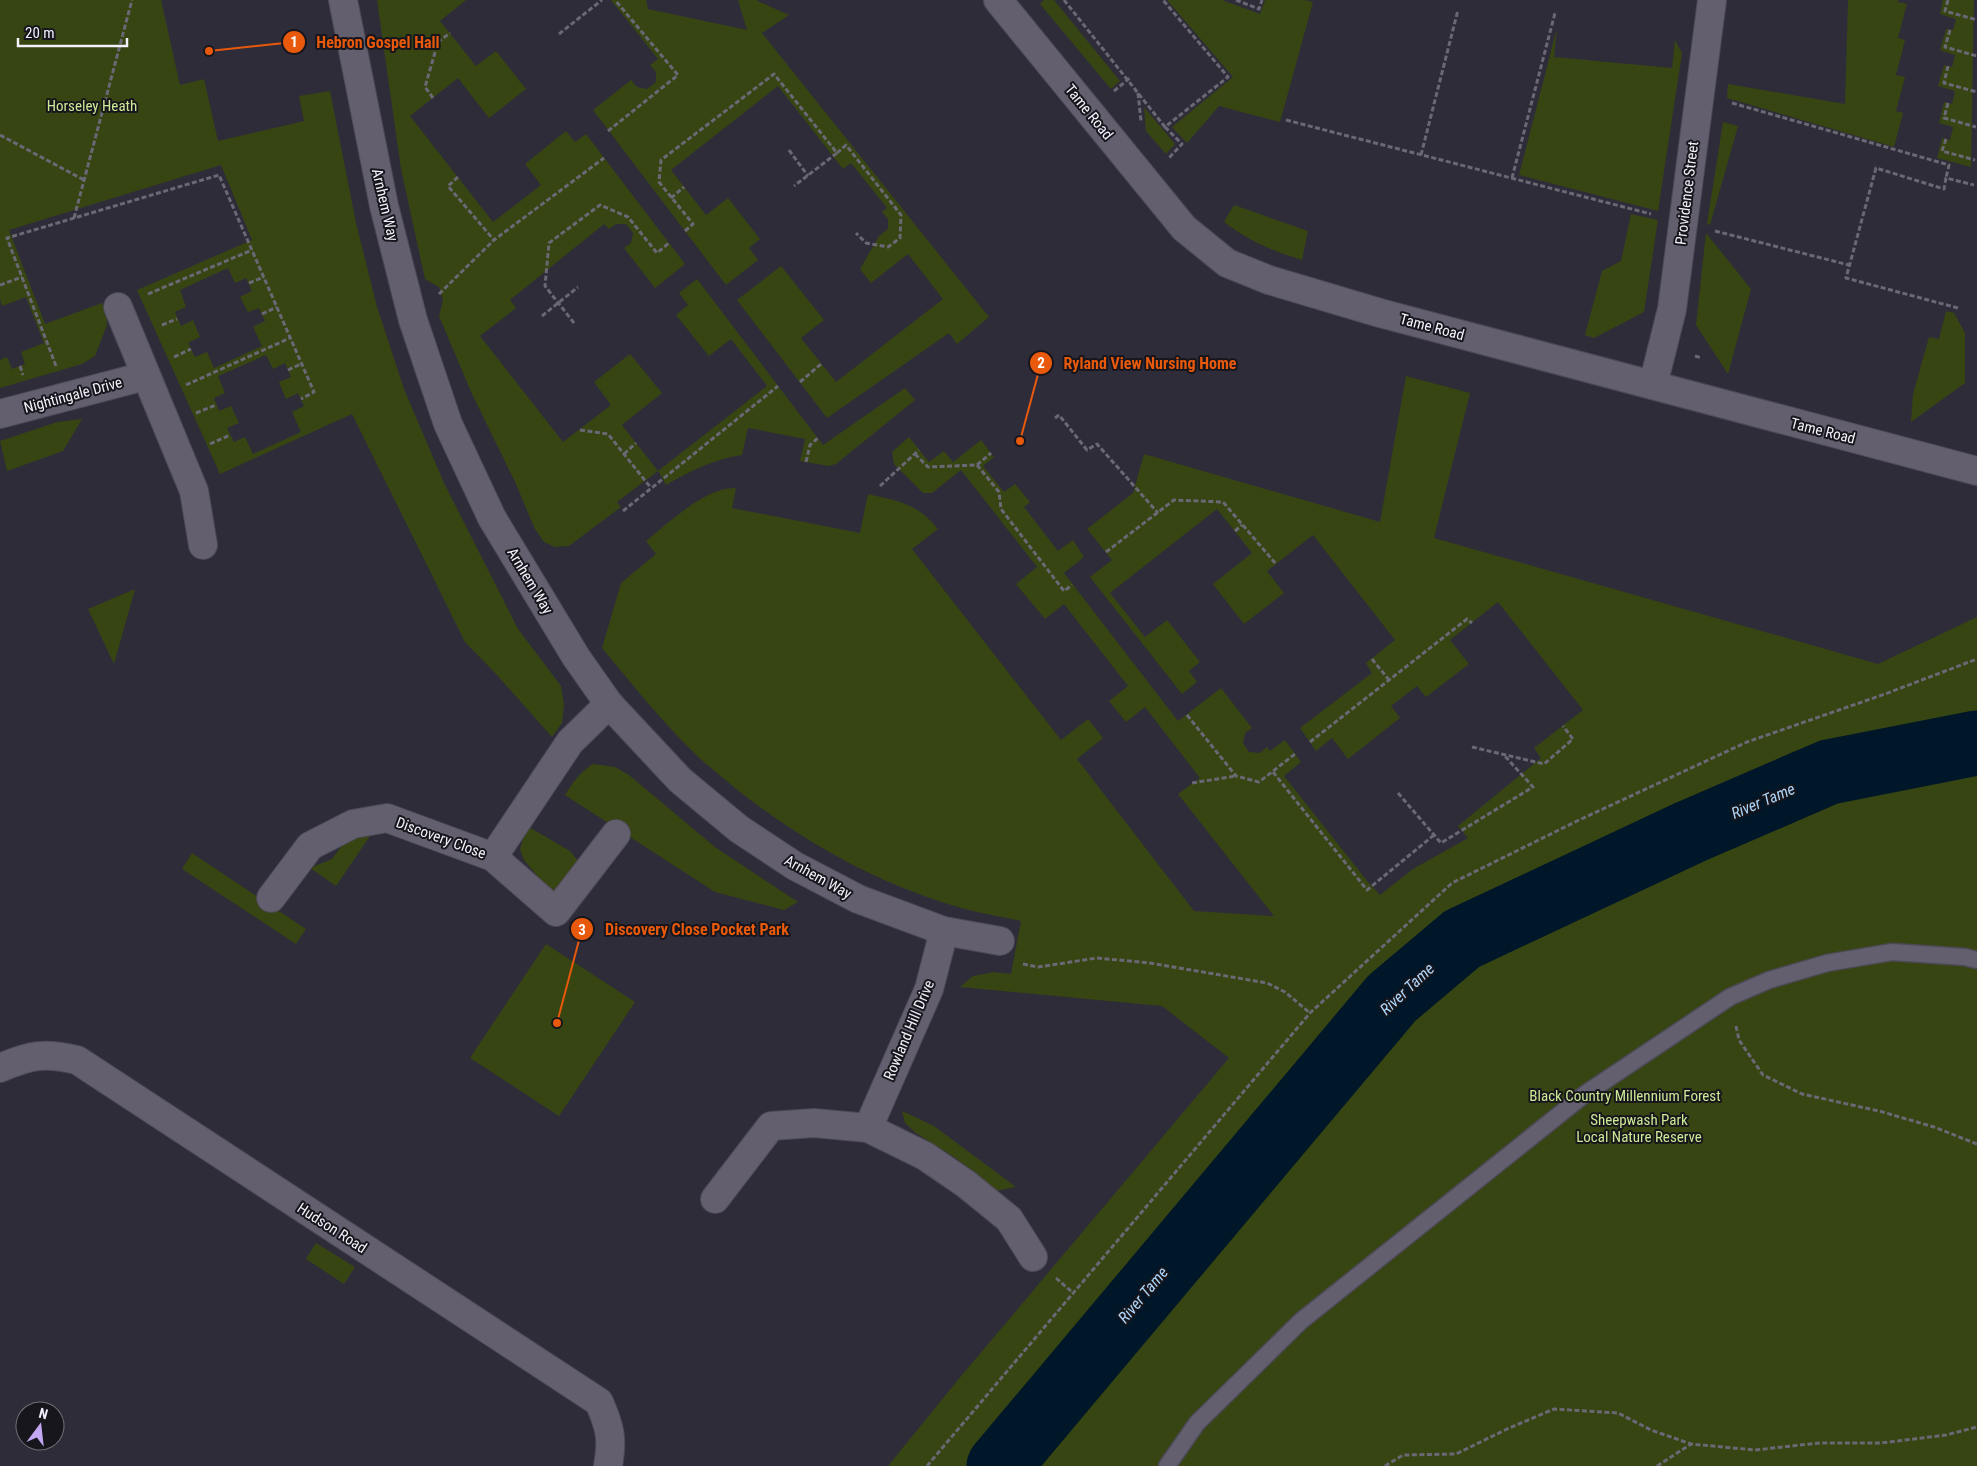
<svg xmlns="http://www.w3.org/2000/svg" width="1977" height="1466" font-family="'Roboto Condensed',sans-serif">
<style>
.green{fill:#364512;fill-rule:evenodd}
.lines{fill:none;stroke-linecap:round;stroke-linejoin:round}
.river{stroke:#001629;stroke-width:65}
.lane-casing{stroke:#4c4955;stroke-width:19}
.street-casing{stroke:#4c4955;stroke-width:30}
.secondary-casing{stroke:#4c4955;stroke-width:30}
.path{stroke:#6b6875;stroke-width:3;stroke-dasharray:5 2.5;stroke-linecap:butt}
.lane{stroke:#635f6f;stroke-width:16}
.street{stroke:#635f6f;stroke-width:28}
.secondary{stroke:#635f6f;stroke-width:28}
.labels{text-anchor:middle;dominant-baseline:central;stroke-width:4;stroke-linejoin:round;paint-order:stroke}
.park-label{font-size:15px;fill:#cce996;stroke:#17161c}
.street-label{font-size:15px;fill:#f2f0fa;stroke:#17161c}
.water-label{font-size:16px;font-style:italic;fill:#add6fb;stroke:#17161c}
.leader{fill:none;stroke:#e8590c;stroke-width:2}
.callout-dot{fill:#e8590c;stroke:#17161c;stroke-width:2}
.mark-label{font-size:15px;text-anchor:middle;font-weight:bold;fill:#fff}
.callout-label{font-size:16px;text-anchor:middle;font-weight:bold;fill:#e8590c;stroke:#17161c;stroke-width:4;stroke-linejoin:round;paint-order:stroke}
</style>
<rect width="100%" height="100%" fill="#2f2c3a"/>
<g class="green">
<path d="M0 0H161L180 85 204 79 218 141 304 121 299 96 330 91 356 223 377 307 404 389 444 483 518 629 561 686 564 705 562 723 552 737 497 675 465 642 352 414 220 474 137 290 252 240 221 165 9 230 45 324 102 303 106 311 107 325 95 356 82 364 0 388V360L7 357 12 369 25 364 21 352 44 343 26 297 2 306 0 299ZM228 268 235 283 246 278 252 291 240 297 248 312 259 308 265 321 253 327 262 346 214 368 207 352 195 357 188 343 200 337 193 320 181 326 175 312 186 307 180 290ZM266 355 273 369 285 363 291 377 279 382 286 399 298 393 304 406 292 412 301 432 253 454 245 437 234 442 227 428 239 423 231 406 219 411 214 398 225 393 218 376Z"/>
<path d="M377 0H466L440 21 476 66 496 51 526 89 489 118 458 78 410 116 493 222 541 185 525 164 566 131 575 142 586 134 685 264 655 288 624 248 631 243 633 233 626 224H616L609 229 604 224 510 300 516 308 480 336 563 442 611 405 594 382 630 354 662 393 622 425 658 471 767 386 731 339 709 356 676 315 688 305 679 293 697 279 823 445 905 388 915 400 836 464 829 466 800 461 805 439 748 428 742 455C712 460 692 470 666 485L658 471 617 502 621 507 569 546 555 547 544 542 535 529 515 482 472 394 439 316 443 300 439 287 425 279 401 169Z"/>
<path d="M611 0H646L648 9 747 30 738 0H756L789 15 762 33 989 317 957 344 949 333 827 418 737 300 781 266 824 320 801 338 836 382 943 299 908 254 871 283 860 269 879 236 888 229V219L882 212 887 208 851 163 843 169 778 86 671 170 706 215 728 198 760 239 749 248 758 260 726 285 593 110 631 80 637 87 647 89 656 82V72L650 65 658 59Z"/>
<path d="M1044 0H1054L1120 81 1111 89 1040 4Z"/>
<path d="M1167 0H1222L1260 14 1265 0H1305L1313 2 1280 122 1219 106 1187 143 1172 127 1233 77Z"/>
<path d="M1848 0H1898V2L1907 4 1898 38 1905 40 1896 75 1905 77 1896 111 1903 113 1894 147 1727 98 1728 84 1845 104Z"/>
<path d="M1943 0H1974L1971 167 1937 158 1942 138 1950 140 1953 127 1939 123 1944 102 1952 104 1955 91 1938 86 1944 65 1952 67 1955 55 1940 50 1946 29 1953 30 1956 19 1940 14Z"/>
<path d="M1557 28 1554 57 1672 68 1675 40 1682 53 1658 211 1519 175Z"/>
<path d="M1144 107 1175 144 1166 154 1146 131Z"/>
<path d="M1723 122 1738 126 1710 225 1707 224Z"/>
<path d="M1234 205 1308 231 1302 260C1271 250 1250 242 1224 222Z"/>
<path d="M1631 214 1658 220 1644 312 1594 338 1585 335 1602 271 1621 261Z"/>
<path d="M1706 233 1751 289 1728 374 1696 325Z"/>
<path d="M1946 311 1954 313 1965 333V383L1911 422 1913 394 1929 337 1939 339Z"/>
<path d="M1406 376 1470 393 1434 538 1878 664 1977 617V1466H888L957 1381 1229 1058 1162 1006 960 987 973 976 993 972 1011 974 1021 921C1003 917 984 914 965 909 881 886 803 842 735 788 721 776 705 764 692 751 660 719 631 683 602 648L621 583 656 554 646 541C670 522 705 487 736 488L732 508 860 533 868 494C898 501 917 503 938 529L912 549 1061 740 1088 719 1103 738 1077 759 1194 911 1274 916 1178 794 1200 778 1145 707 1126 722 1109 701 1128 686 1064 604 1045 619 1016 584 1037 567 961 470 932 493H923L894 464 892 452 909 437 929 462 944 451 953 462 981 440 994 457 983 466 1004 492 1015 484 1030 502 1024 507 1058 551 1073 540 1084 557 1064 573 1178 721 1221 688 1252 728 1245 733 1243 743 1249 752 1260 753 1267 747 1270 751 1285 740 1301 762 1284 776 1368 882 1380 895 1413 869 1468 838 1458 826 1541 758 1534 748 1583 710 1498 602 1450 640 1469 664 1426 697 1417 686 1391 706 1400 718 1348 759 1332 738 1316 751 1300 728 1372 673 1366 663 1395 640 1313 535 1267 571 1284 593 1244 624 1213 584 1252 553 1217 509 1110 593 1145 637 1167 620 1200 662 1189 671 1197 682 1182 694 1090 577 1112 560 1087 529 1133 493 1144 454 1380 522Z"/>
<path d="M82 419 63 451 7 471 0 441 57 422Z"/>
<path d="M135 589 114 664 88 609Z"/>
<path d="M593 764 615 767 629 775 715 847 798 902 784 910 715 892 565 795C573 782 580 772 593 764Z"/>
<path d="M527 826 570 851 579 862 559 892 550 891 524 860 520 849Z"/>
<path d="M370 836 336 886 310 868 332 859 346 840Z"/>
<path d="M192 853 306 929 296 944 182 869Z"/>
<path d="M546 944 635 1002 559 1116 470 1058Z"/>
<path d="M902 1111 934 1126 1016 1187 995 1191 957 1159 916 1133 905 1123Z"/>
<path d="M316 1243 355 1267 344 1284 306 1259Z"/>
</g>
<g class="lines">
<path class="river" d="M999 1466 1392 998 1462 939 1690 832 1829 772 1977 743"/>
<g class="lane-casing">
<path id="lane" d="M1167 1466 1197 1423 1301 1321 1585 1094 1730 997 1769 980 1827 963 1892 952 1965 957 1977 960"/>
</g>
<g class="street-casing">
<g id="street">
<path d="M343 0 384 206 413 320 448 424 492 518 576 657 609 704 680 780 739 829 795 866 858 899 944 931 1000 941"/>
<path d="M118 307 194 491 203 545"/>
<path d="M1653 385 1672 309 1712 0"/>
<path d="M0 414 145 376"/>
<path d="M493 857 570 742 609 704"/>
<path d="M271 898 310 846 353 824 387 818 493 857 556 912 616 834"/>
<path d="M0 1068C30 1055 45 1052 77 1060L599 1402C610 1427 613 1439 608 1466"/>
<path d="M868 1128 929 989 944 931"/>
<path d="M715 1199 771 1126 814 1123 868 1128 925 1156 966 1184 1009 1219 1033 1257"/>
</g>
</g>
<g class="secondary-casing">
<path id="secondary" d="M998 0 1184 228 1227 263 1269 280 1380 313 1977 471"/>
</g>
<g class="path">
<path d="M1064 0 1165 127 1228 77 1163 0"/>
<path d="M1236 0 1259 9 1262 0"/>
<path d="M1948 0 1945 11 1977 20"/>
<path d="M1950 30 1945 47 1977 56"/>
<path d="M559 34 602 0"/>
<path d="M1948 66 1944 83 1977 92"/>
<path d="M1114 91 1131 77"/>
<path d="M1138 93 1141 121"/>
<path d="M433 98 425 87 438 42 450 33"/>
<path d="M1732 103 1949 165 1946 178"/>
<path d="M1948 103 1944 118 1976 127"/>
<path d="M1286 120 1651 214"/>
<path d="M1165 127 1182 144 1168 159"/>
<path d="M608 131 678 75 615 0"/>
<path d="M0 135 84 180"/>
<path d="M1946 139 1942 151 1975 160"/>
<path d="M789 150 808 176"/>
<path d="M837 153 846 145 901 215 900 238 888 247 866 243 856 233"/>
<path d="M1421 155 1458 10"/>
<path d="M458 177 448 186 494 240"/>
<path d="M1512 178 1555 13"/>
<path d="M671 198 684 187"/>
<path d="M74 218 132 0"/>
<path d="M685 231 693 224 659 182 661 160 774 74 837 153 794 186"/>
<path d="M1715 231 1849 265"/>
<path d="M249 283 264 277"/>
<path d="M0 285 22 277"/>
<path d="M148 294 252 250"/>
<path d="M439 294 494 240 604 158"/>
<path d="M1958 308 1846 278 1876 168 1944 189 1946 178 1974 185"/>
<path d="M262 314 277 307"/>
<path d="M542 316 578 287"/>
<path d="M574 323 545 286 549 243 600 205 628 217 657 253 669 243"/>
<path d="M162 325 177 319"/>
<path d="M1695 356 1702 358"/>
<path d="M174 357 191 349"/>
<path d="M20 366 23 375"/>
<path d="M56 366 7 238 219 175 314 392 301 399"/>
<path d="M288 370 301 364"/>
<path d="M800 382 821 364"/>
<path d="M186 385 290 338"/>
<path d="M196 413 216 405"/>
<path d="M1055 418 1059 415 1087 450 1097 444 1158 513"/>
<path d="M580 430 608 434 651 488"/>
<path d="M210 444 230 435"/>
<path d="M624 454 636 443"/>
<path d="M915 454 928 467 977 465 991 453"/>
<path d="M806 462 810 445 818 438"/>
<path d="M977 465 999 492 1001 509 1064 591 1072 585"/>
<path d="M880 486 919 450"/>
<path d="M623 511 778 386"/>
<path d="M1235 531 1242 525"/>
<path d="M1106 552 1174 500 1223 502 1276 564"/>
<path d="M1372 659 1389 680"/>
<path d="M1187 715 1236 776 1259 782 1295 754"/>
<path d="M1310 742 1467 619 1472 623"/>
<path d="M1472 747 1544 764 1573 739 1563 726"/>
<path d="M1273 772 1367 890 1434 835"/>
<path d="M1192 783 1236 776"/>
<path d="M1398 793 1441 843 1533 787 1503 754"/>
<path d="M1023 964 1038 967 1097 958 1150 963 1267 983 1285 992 1310 1013"/>
<path d="M1736 1026 1739 1040 1763 1075 1802 1094 1879 1111 1934 1127 1977 1144"/>
<path d="M1056 1278 1073 1293"/>
<path d="M927 1466 1310 1013 1452 883 1577 821 1747 742 1885 694 1977 659"/>
<path d="M1385 1466 1403 1455 1456 1454 1507 1429 1554 1409 1618 1413 1651 1430 1691 1444"/>
<path d="M1657 1466 1691 1444 1755 1450 1819 1443H1881L1946 1435 1977 1427"/>
</g>
<use href="#lane" class="lane"/>
<use href="#street" class="street"/>
<use href="#secondary" class="secondary"/>
</g>
<g class="labels">
<g class="park-label">
<text x="92" y="106">Horseley Heath</text>
<text x="1625" y="1096">Black Country Millennium Forest</text>
<text x="1639" y="1120">Sheepwash Park<tspan x="1639" dy="17">Local Nature Reserve</tspan></text>
</g>
<g class="street-label">
<text transform="translate(1089 112) rotate(51)">Tame Road</text>
<text transform="translate(1687 193) rotate(-83)">Providence Street</text>
<text transform="translate(385 205) rotate(77)">Arnhem Way</text>
<text transform="translate(1432 327) rotate(15)">Tame Road</text>
<text transform="translate(73 395) rotate(-15)">Nightingale Drive</text>
<text transform="translate(1823 431) rotate(14)">Tame Road</text>
<text transform="translate(530 581) rotate(59)">Arnhem Way</text>
<text transform="translate(441 838) rotate(20)">Discovery Close</text>
<text transform="translate(818 877) rotate(29)">Arnhem Way</text>
<text transform="translate(909 1030) rotate(-67)">Rowland Hill Drive</text>
<text transform="translate(332 1228) rotate(33)">Hudson Road</text>
</g>
<g class="water-label">
<text transform="translate(1763 801) rotate(-23)">River Tame</text>
<text transform="translate(1407 989) rotate(-43)">River Tame</text>
<text transform="translate(1143 1295) rotate(-50)">River Tame</text>
</g>
</g>
<path class="leader" d="M209 51L294 42M1020 441L1041 363M557 1023L582 929"/>
<g class="callout-dot">
<circle cx="209" cy="51" r="5"/>
<circle cx="1020" cy="441" r="5"/>
<circle cx="557" cy="1023" r="5"/>
<circle cx="294" cy="42" r="12"/>
<circle cx="1041" cy="363" r="12"/>
<circle cx="582" cy="929" r="12"/>
</g>
<g class="mark-label">
<text x="294" y="47">1</text>
<text x="1041" y="368">2</text>
<text x="582" y="935">3</text>
</g>
<g class="callout-label">
<text x="378" y="48">Hebron Gospel Hall</text>
<text x="1150" y="369">Ryland View Nursing Home</text>
<text x="697" y="935">Discovery Close Pocket Park</text>
</g>
<g transform="translate(40 1426) rotate(15)"><circle r="24" fill="#17161c" stroke="#6f6d75"/>
<path d="M0-4L9 19L0 12L-9 19Z" fill="#c2a7f2"/>
<text y="-8" font-size="14" font-weight="bold" text-anchor="middle" fill="#f2f0fa">N</text>
</g>
<path d="M18 38v8h109v-8" fill="none" stroke="#f2f0fa" stroke-width="2.5"/>
<text x="25" y="38" font-size="15" fill="#f2f0fa" stroke="#17161c" stroke-width="4" paint-order="stroke">20 m</text>
</svg>
